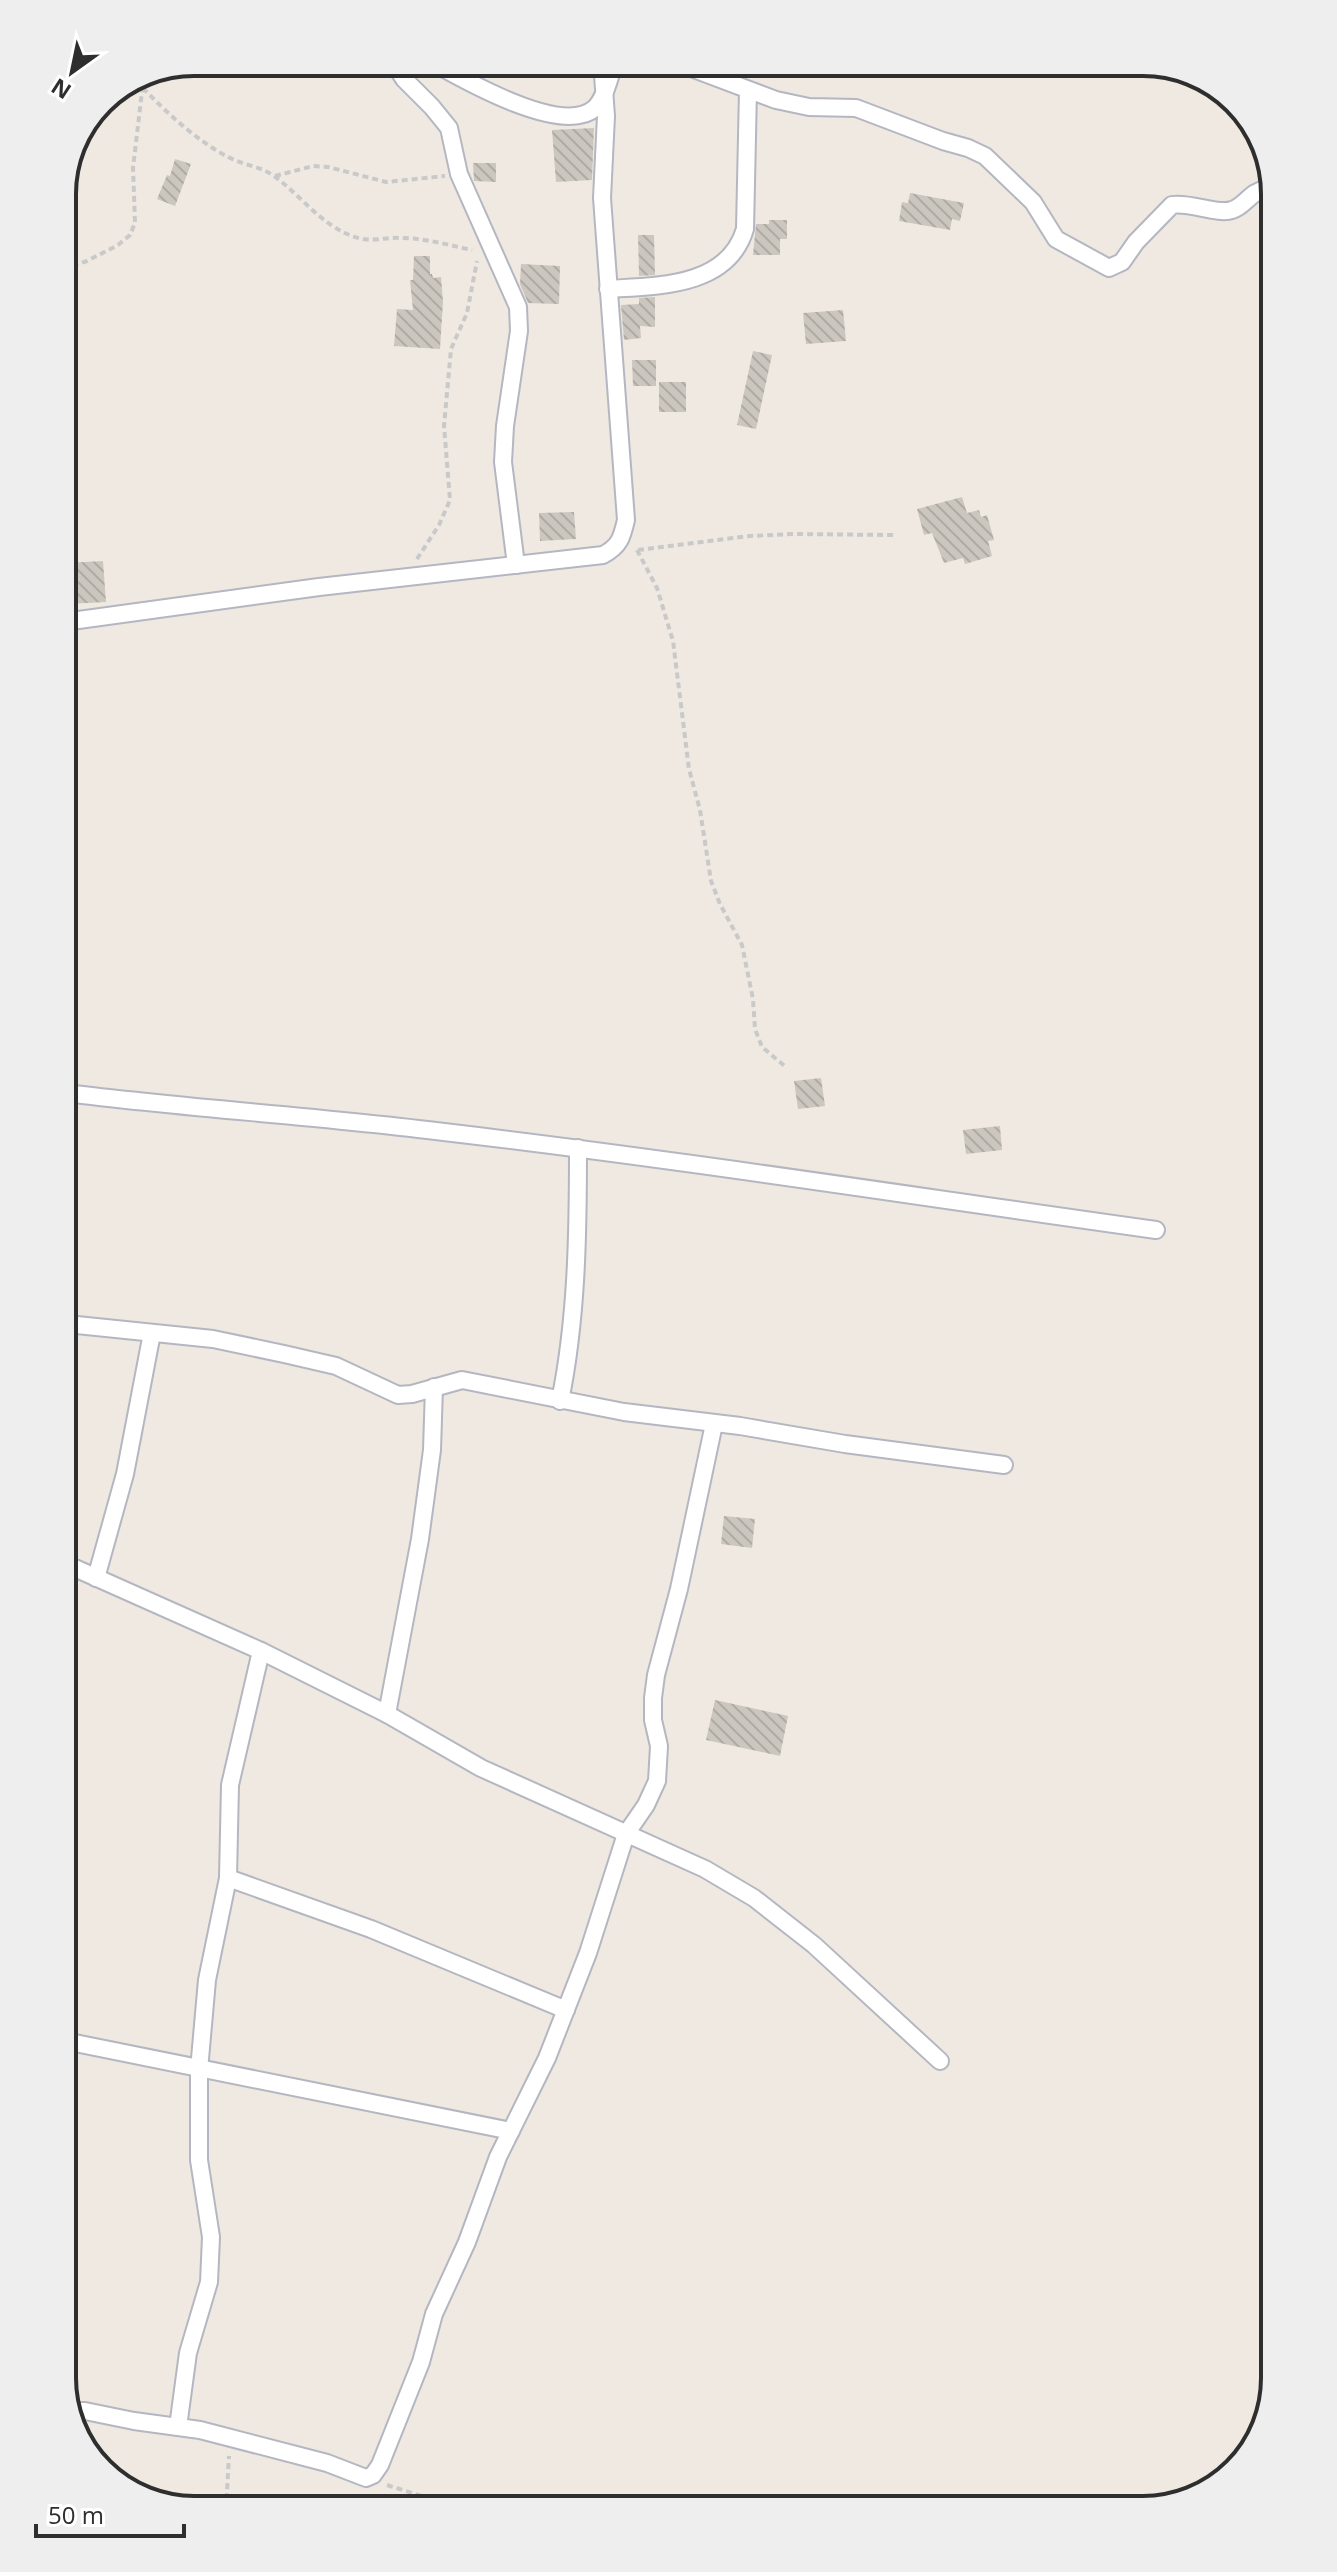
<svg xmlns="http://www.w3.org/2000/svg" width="1337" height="2572" font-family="'Open Sans',sans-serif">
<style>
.building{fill:url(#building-back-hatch)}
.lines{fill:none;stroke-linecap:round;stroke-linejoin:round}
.minor-casing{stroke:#b4b7c1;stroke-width:20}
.path{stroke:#c9c9c9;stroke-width:4;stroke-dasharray:6 4;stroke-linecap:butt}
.minor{stroke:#fff;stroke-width:16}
.rim{fill:none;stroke:#2e2e2e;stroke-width:4}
</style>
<defs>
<pattern id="building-back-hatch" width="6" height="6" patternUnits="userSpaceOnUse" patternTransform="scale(2)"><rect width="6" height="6" fill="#cbc7bf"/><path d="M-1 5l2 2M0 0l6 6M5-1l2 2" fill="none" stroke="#afaba4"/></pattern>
</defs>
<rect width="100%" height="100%" fill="#efe9e1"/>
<g class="building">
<path d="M594 128 592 180 556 182 552 130Z"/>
<path d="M175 159 191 164 175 206 157 199 167 175 170 176Z"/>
<path d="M473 163H496V182L474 181Z"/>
<path d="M910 193 964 203 960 221 952 219 950 230 899 221 902 202 908 203Z"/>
<path d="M769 220H787V239H780V255H753L756 224H769Z"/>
<path d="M638 235H654L655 275 639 276Z"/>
<path d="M414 256H430V274H432L433 278 441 277 443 302 440 349 394 346 397 309 413 310 410 280H413Z"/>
<path d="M521 264 560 266 559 304 528 303 520 284Z"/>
<path d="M655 297V327L640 326 641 338 624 340 621 305 639 304V298Z"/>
<path d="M843 310 846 341 806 344 803 313Z"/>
<path d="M753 351 772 355 756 429 737 425Z"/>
<path d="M632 360H656V386H633Z"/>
<rect x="659" y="382" width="27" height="30"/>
<path d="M962 497 967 513 979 510 981 517 987 515 994 540 988 541 992 556 965 564 963 558 944 563 932 533 924 535 917 509Z"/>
<path d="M574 512 576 539 540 541 539 513Z"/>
<path d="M103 561 106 602 68 604 66 563Z"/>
<path d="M821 1078 825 1106 798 1109 794 1081Z"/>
<path d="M1000 1126 1002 1150 966 1154 963 1130Z"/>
<path d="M724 1516 755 1519 752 1548 721 1544Z"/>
<path d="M715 1700 788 1716 780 1756 706 1740Z"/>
</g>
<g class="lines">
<g class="minor-casing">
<g id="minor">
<path d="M393 62 404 79 432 107 449 128 459 174 518 307 519 331 505 426 503 462 516 565"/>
<path d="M432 62C462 79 563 137 595 108 606 97 609 77 615 62"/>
<path d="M675 62 776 100 809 107 856 108 943 141 968 148 985 156 1033 202 1056 239 1109 268 1122 262 1136 242 1172 205C1190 202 1218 215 1232 210 1245 206 1250 192 1265 189"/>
<path d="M608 289C658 286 728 287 745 229L748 90"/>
<path d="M64 622 319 587 603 555C620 546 622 537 626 520L602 198 606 116 602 62"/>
<path d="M66 1093C192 1109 319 1116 444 1132 682 1160 919 1197 1156 1230"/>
<path d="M67 1324 213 1339 284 1354 336 1366 398 1395 412 1394 462 1380 624 1412 740 1426 845 1444 1004 1465"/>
<path d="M560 1401C577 1318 578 1232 578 1148"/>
<path d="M68 1565 261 1651 387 1714 481 1768 705 1869 754 1898 814 1945 940 2061"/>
<path d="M96 1578 125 1474 152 1333"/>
<path d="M387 1714 420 1539 432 1450 434 1387"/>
<path d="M228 1878 371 1929 566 2010"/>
<path d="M70 2042 511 2131"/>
<path d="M72 2411H85L134 2421 200 2430 327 2463 366 2478 373 2475 380 2465 421 2362 434 2314 467 2242 498 2157 547 2058 588 1953 626 1834 646 1805 657 1781 659 1746 653 1720V1698L656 1675 679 1589 714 1424"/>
<path d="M178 2427 188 2353 209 2282 211 2237 199 2160V2070L207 1980 228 1878 230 1785 261 1651"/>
</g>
</g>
<g class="path">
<path d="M143 88C168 114 196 140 228 157 243 165 260 166 274 176 302 196 326 232 363 239 375 241 388 237 400 238 425 238 448 245 472 250"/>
<path d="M275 176 313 166 328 167 386 182 445 176"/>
<path d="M63 269 87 261 118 245 130 235 135 223 133 168 143 83"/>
<path d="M637 550 657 588 673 641 689 769 700 810 711 881 720 904 742 945 753 999 755 1029 762 1047 787 1068"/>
<path d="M638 550 750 536 792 534 896 535"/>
<path d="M417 559 439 525 450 500 444 426 451 349 467 313 477 261"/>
<path d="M387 2485 428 2498 449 2507"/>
<path d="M226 2509 229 2456"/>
</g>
<use href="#minor" class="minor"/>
</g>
<path d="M0 0H1337V2572H0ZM194 76H1143A118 118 0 0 1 1261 194V2378A118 118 0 0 1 1143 2496H194A118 118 0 0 1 76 2378V194A118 118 0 0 1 194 76Z" fill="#eee" fill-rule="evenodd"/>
<path class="rim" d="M194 76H1143A118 118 0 0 1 1261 194V2378A118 118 0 0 1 1143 2496H194A118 118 0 0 1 76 2378V194A118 118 0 0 1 194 76Z"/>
<g transform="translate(72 72) rotate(213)" stroke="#ffffff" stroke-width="6" paint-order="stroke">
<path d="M0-6L14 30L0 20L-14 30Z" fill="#2e2e2e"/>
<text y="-12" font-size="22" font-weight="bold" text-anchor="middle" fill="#2e2e2e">N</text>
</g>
<path d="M36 2524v12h148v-12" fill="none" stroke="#2e2e2e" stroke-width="4"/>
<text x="48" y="2524" font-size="24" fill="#2e2e2e" stroke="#ffffff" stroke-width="6" paint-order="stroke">50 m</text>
</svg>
